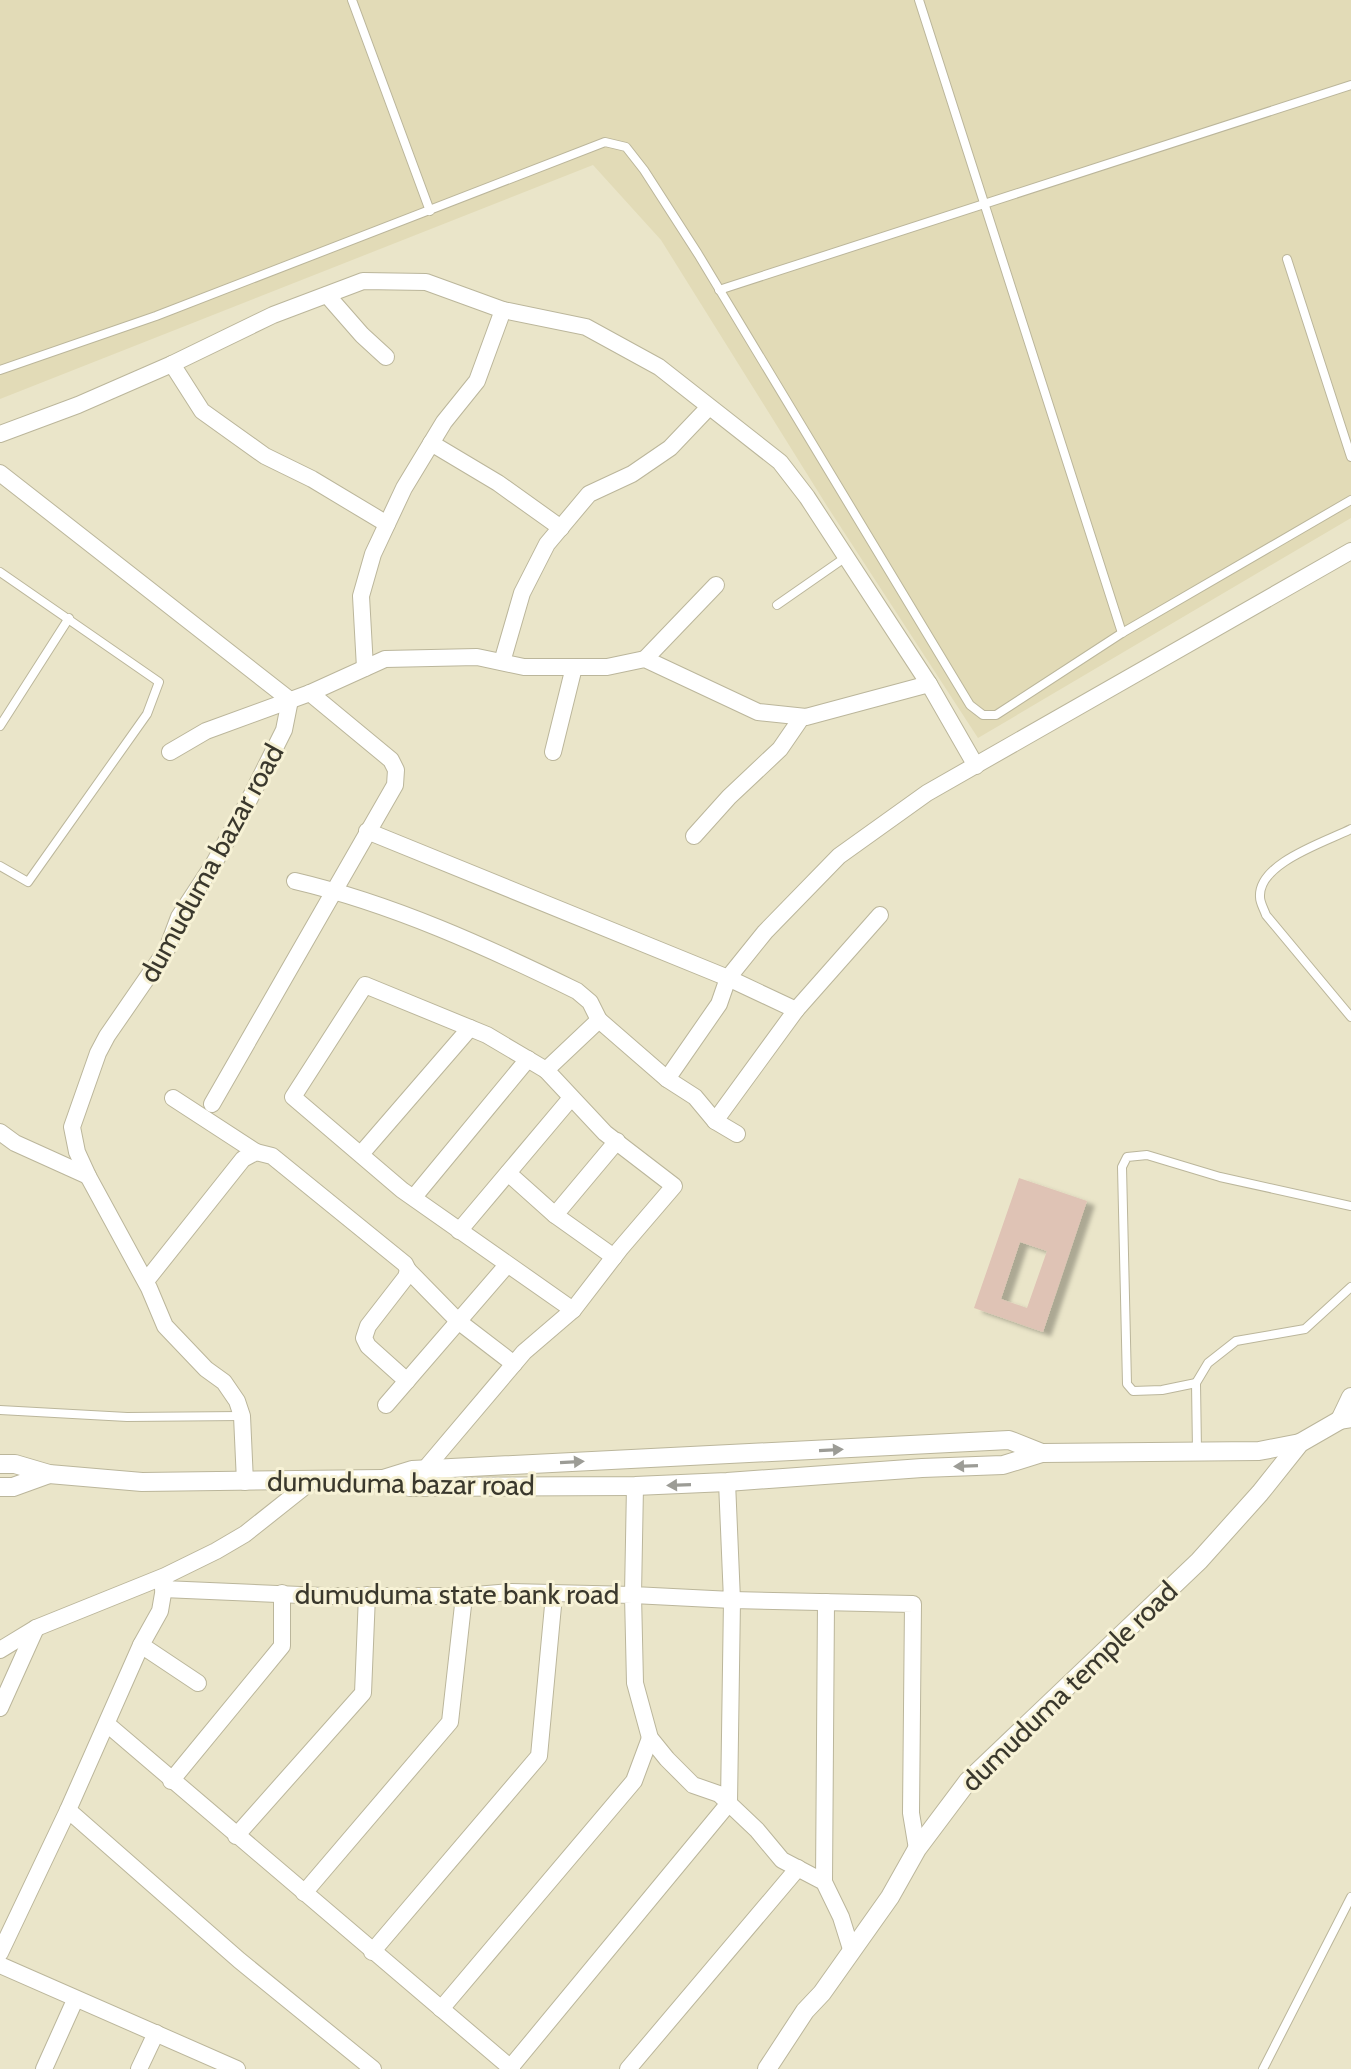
<svg xmlns="http://www.w3.org/2000/svg" width="1351" height="2069" font-family="Cabin,sans-serif">
<style>
.built{fill:#e2dbb7}
.building{fill:#dfc3b5;fill-rule:evenodd;filter:url(#shadow)}
.lines{fill:none;stroke-linecap:round;stroke-linejoin:round}
.service-casing{stroke:#bbb69b;stroke-width:10}
.minor-casing{stroke:#bbb69b;stroke-width:18}
.tertiary-casing{stroke:#bbb69b;stroke-width:20}
.service{stroke:#fff;stroke-width:8}
.minor{stroke:#fff;stroke-width:16}
.tertiary{stroke:#fff;stroke-width:18}
.oneway{fill:#9c9c96}
.labels{text-anchor:middle;dominant-baseline:central;stroke-width:6;stroke-linejoin:round;paint-order:stroke}
.street-label{font-size:28px;fill:#3a382d;stroke:#f7f2d6}
</style>
<defs>
<filter id="shadow"><feDropShadow dx="8" dy="4.5" stdDeviation="2" flood-color="#0004"/></filter>
</defs>
<rect width="100%" height="100%" fill="#eae5c9"/>
<path class="built" d="M0 0H1351V518L978 738 827 506 661 240 593 165 0 399Z"/>
<path class="building" d="M1019 1178 1087 1201 1043 1332 974 1308ZM1020 1242 1047 1251 1027 1308 1001 1299Z"/>
<g class="lines">
<g class="service-casing">
<g id="service">
<path d="M352 0 430 211"/>
<path d="M919 0 1122 633"/>
<path d="M1287 259 1351 457"/>
<path d="M719 290 1351 85"/>
<path d="M0 370 156 316 605 142 626 147 644 170 698 254 970 705 983 715H996L1122 633 1351 500"/>
<path d="M0 572 159 682 147 714 28 882 0 866"/>
<path d="M777 605 846 557"/>
<path d="M0 726 69 618"/>
<path d="M1351 829C1325 842 1258 863 1260 897 1260 903 1264 909 1266 915L1351 1017"/>
<path d="M1196 1383 1208 1363 1236 1341 1305 1329 1351 1287"/>
<path d="M0 1410 127 1417 241 1416"/>
<path d="M1197 1451 1196 1383 1162 1390 1133 1391 1127 1384 1122 1167 1127 1157 1147 1155 1220 1177 1351 1206"/>
<path d="M1263 2069 1351 1897"/>
</g>
</g>
<g class="minor-casing">
<g id="minor">
<path d="M327 295 362 335 386 357"/>
<path d="M172 364 202 411 265 456 312 479 387 524"/>
<path d="M0 434 78 405 172 364 273 315 363 281 426 282 503 310 586 327 659 367 780 462 807 497 929 684"/>
<path d="M431 443 498 483 561 528"/>
<path d="M0 473 290 700 284 730 247 804 213 865 179 917 167 949 107 1036 98 1053 72 1127 77 1152 88 1176 149 1288 165 1326 206 1369 224 1382 237 1401 242 1416 245 1482"/>
<path d="M645 659 716 585"/>
<path d="M502 662 522 593 547 544 589 494 632 474 670 448 709 407"/>
<path d="M574 667H607L645 659 758 712 806 717 929 684 976 766"/>
<path d="M365 668 361 596 373 554 404 488 444 422 477 381 503 310"/>
<path d="M170 752 206 731 310 693 385 659 477 657 524 667H574L553 752"/>
<path d="M367 831 728 978 796 1010 715 1121"/>
<path d="M694 836 729 797 780 749 802 717"/>
<path d="M295 881C393 904 487 947 577 991L590 1002 599 1020"/>
<path d="M796 1010 880 915"/>
<path d="M546 1070 487 1035 365 985 293 1097 402 1190 573 1310"/>
<path d="M667 1079 719 1004 728 978 765 932 839 856 927 793 1351 551"/>
<path d="M173 1098 256 1152"/>
<path d="M212 1104 395 785 396 770 391 760 310 693"/>
<path d="M0 1132 15 1143 88 1176"/>
<path d="M361 1154 470 1028"/>
<path d="M508 1173 555 1215"/>
<path d="M414 1197 528 1059"/>
<path d="M459 1231 571 1098"/>
<path d="M614 1257 555 1215 617 1141"/>
<path d="M408 1270 458 1321 514 1364"/>
<path d="M146 1281 243 1159 256 1152 272 1156 405 1264 408 1270 406 1277 368 1326 364 1338 368 1346 407 1381"/>
<path d="M386 1405 507 1265"/>
<path d="M425 1469 524 1352 573 1310 620 1249 674 1186 605 1133 546 1070 599 1020 667 1079 695 1097 715 1121 737 1134"/>
<path d="M635 1486 633 1595 732 1600 727 1482"/>
<path d="M165 1582 160 1611 141 1645 198 1683"/>
<path d="M163 1589 324 1596H464L511 1592 633 1595 635 1683 650 1738 667 1759 693 1785 719 1794 757 1830 782 1860 824 1882 841 1917 851 1949"/>
<path d="M141 1645 68 1810 239 1960 373 2069"/>
<path d="M0 1650 36 1628 165 1576 216 1551 245 1534 313 1480"/>
<path d="M0 1708 36 1628"/>
<path d="M107 1724 512 2069"/>
<path d="M171 1781 282 1646V1593"/>
<path d="M236 1836 363 1693 367 1595"/>
<path d="M824 1882 826 1602"/>
<path d="M304 1893 450 1722 464 1596"/>
<path d="M372 1952 539 1756 554 1595"/>
<path d="M0 1953 68 1810"/>
<path d="M0 1965 237 2069"/>
<path d="M441 2009 634 1781 650 1738"/>
<path d="M510 2068 729 1803 732 1600 913 1604 911 1813 917 1849"/>
<path d="M44 2069 75 2000"/>
<path d="M139 2069 156 2033"/>
<path d="M628 2069 798 1868"/>
</g>
</g>
<g class="tertiary-casing">
<g id="tertiary">
<path d="M1340 1420 1351 1397"/>
<path d="M0 1464H15L49 1474 142 1482 383 1479 410 1487 635 1486 727 1482 922 1468 1003 1465 1042 1453 1259 1451 1300 1443"/>
<path d="M383 1479 412 1470 1009 1440 1042 1453"/>
<path d="M0 1487H13L49 1474"/>
<path d="M767 2069 805 2011 822 1993 890 1897 917 1849 968 1781 1199 1561 1260 1493 1300 1443 1340 1420 1351 1418"/>
</g>
</g>
<use href="#service" class="service"/>
<use href="#minor" class="minor"/>
<use href="#tertiary" class="tertiary"/>
</g>
<defs><path id="oneway-solid" d="M-6-.8H1V-3.2L6.5 0L1 3.2V.8H-6Z" transform="scale(2)"/></defs>
<g class="oneway">
<use href="#oneway-solid" transform="translate(831 1450) rotate(-3)"/>
<use href="#oneway-solid" transform="translate(572 1462) rotate(-3)"/>
<use href="#oneway-solid" transform="translate(966 1466) rotate(178)"/>
<use href="#oneway-solid" transform="translate(679 1485) rotate(178)"/>
</g>
<g class="labels">
<g class="street-label">
<text transform="translate(211 863) rotate(-61)">dumuduma bazar road</text>
<text transform="translate(401 1483) rotate(1)">dumuduma bazar road</text>
<text x="457" y="1594">dumuduma state bank road</text>
<text transform="translate(1069 1686) rotate(-44)">dumuduma temple road</text>
</g>
</g>
</svg>
